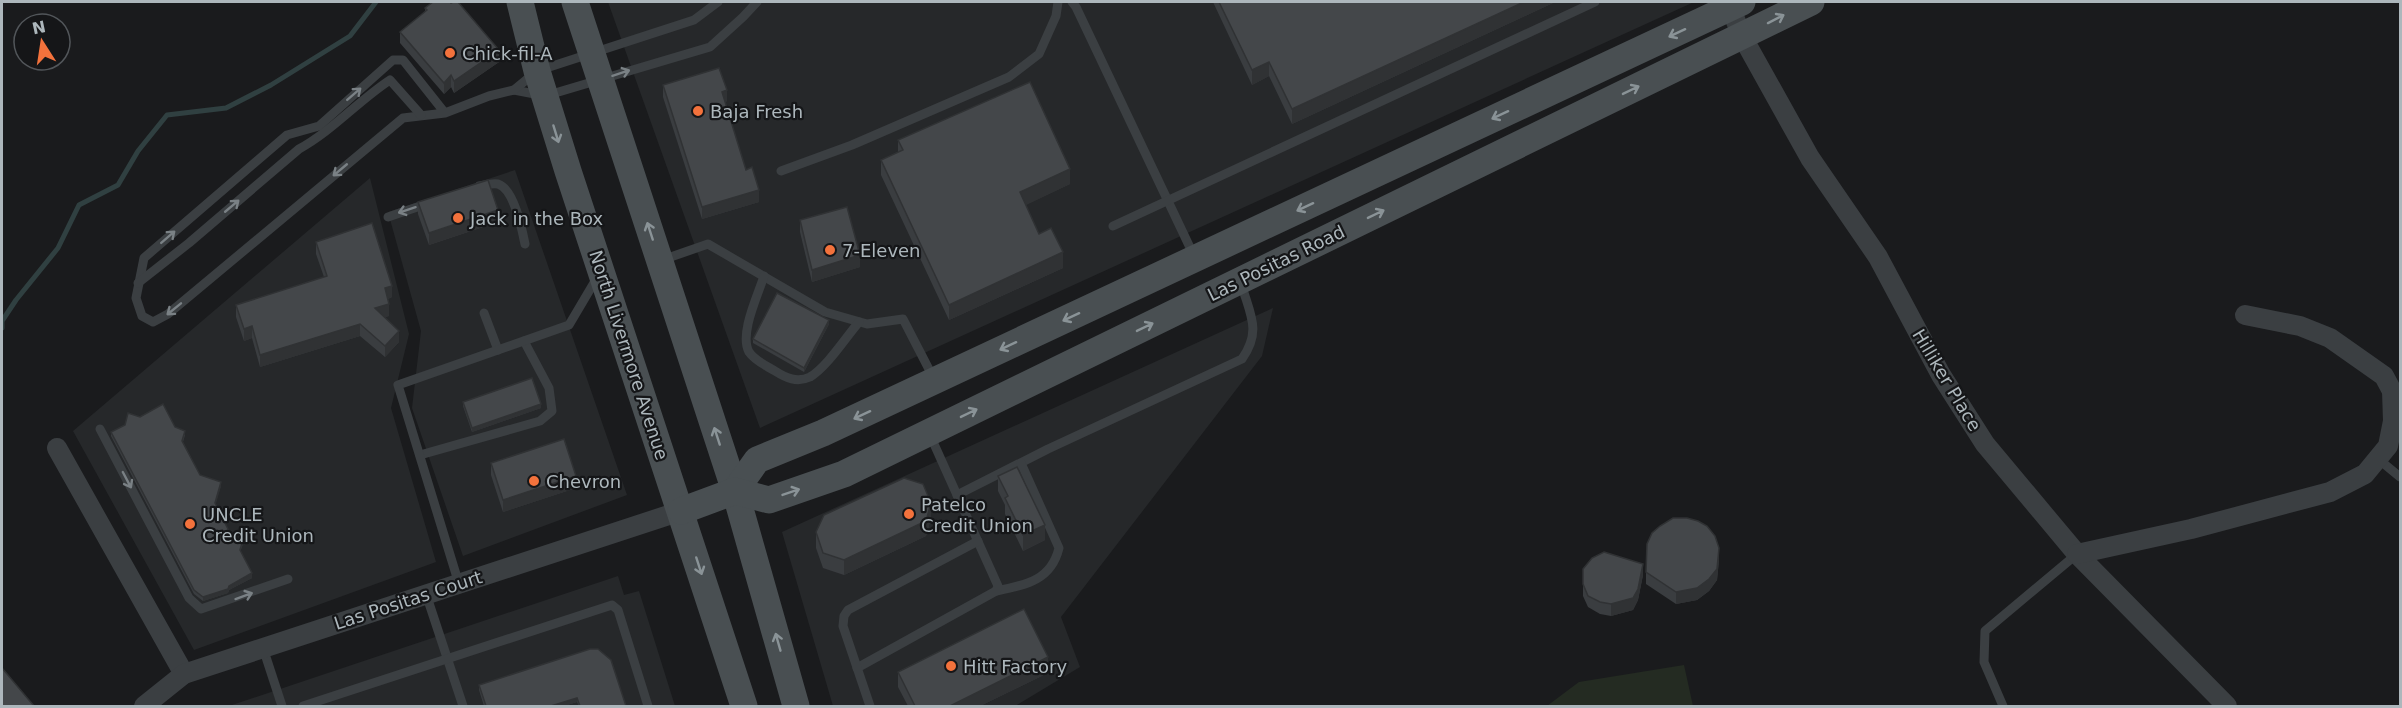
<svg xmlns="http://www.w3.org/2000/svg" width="2402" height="708" font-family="'DejaVu Sans',sans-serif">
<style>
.built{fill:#26282a}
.green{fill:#242b22}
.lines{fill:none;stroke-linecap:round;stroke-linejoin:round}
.stream{stroke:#304041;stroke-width:5}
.lane{stroke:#3b3f42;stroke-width:9}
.street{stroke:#3b3f42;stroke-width:20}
.secondary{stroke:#494f52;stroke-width:27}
.wall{fill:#3a3d40}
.shaded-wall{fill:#303234}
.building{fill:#44474a;stroke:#303234;stroke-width:1.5}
.oneway{stroke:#8a9397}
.oneway2{stroke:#7a8185}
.poi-dot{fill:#f3723c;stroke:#151618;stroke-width:2}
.labels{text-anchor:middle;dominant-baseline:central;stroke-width:4.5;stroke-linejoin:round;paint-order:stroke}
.poi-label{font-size:18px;fill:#adb7bc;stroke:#151618;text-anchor:start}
.street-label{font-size:18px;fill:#adb7bc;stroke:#151618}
</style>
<rect width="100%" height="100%" fill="#1a1b1d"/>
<g class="built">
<path d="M608 2H1694L760 428Z"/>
<path d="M515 170 627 495 463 556 412 408 421 331 388 212Z"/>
<path d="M370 178 409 334 391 408 436 562 194 650 73 431Z"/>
<path d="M1273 308 1262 356 1061 617 1080 667 1015 706H833L782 532Z"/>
<path d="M618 576 624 595 639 591 675 706H229Z"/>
</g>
<path class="green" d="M1684 665 1693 706H1547L1579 682Z"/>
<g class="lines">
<path class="stream" d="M2 328V321L16 300 58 248 79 205 118 185 138 151 167 115 226 108 271 85 350 36 376 2"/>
<g class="lane">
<path d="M1072 2 1076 7 1194 256"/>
<path d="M514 90 545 96 710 47 743 17 757 2"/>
<path d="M445 113 403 60H393L319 126 287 135 144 258 136 298 142 316 153 322 168 314 403 118 445 113 489 96 514 90 537 71 694 20 718 2"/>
<path d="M781 171 852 145 1009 77 1039 54 1056 16 1058 2"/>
<path d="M479 186C485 185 492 183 498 184 514 189 522 229 525 244"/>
<path d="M388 217 429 203"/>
<path d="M1113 226 1595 2"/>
<path d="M662 260 708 244 825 312 867 324 903 319 934 379"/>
<path d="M764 276C758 295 739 334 749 352 755 361 767 366 775 371 786 378 797 383 810 377 827 367 846 337 859 322"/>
<path d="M138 283 189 243 299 149C332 131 358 101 390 80L421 115"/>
<path d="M484 313 498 350"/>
<path d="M100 429 189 598 201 609 288 579"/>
<path d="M420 455 540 421 552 411 549 388 524 341"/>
<path d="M2377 458 2400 477"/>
<path d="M957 495 1048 449 1242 359C1262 330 1250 315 1241 283"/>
<path d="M459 584 398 385 569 325 598 276"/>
<path d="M996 591C1025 585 1051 581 1059 548L1021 463"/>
<path d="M426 594 463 706"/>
<path d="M263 648 282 706"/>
<path d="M857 668 996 591 998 586 930 435"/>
<path d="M303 706 612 605 618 610 648 706"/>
<path d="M870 706 843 626 844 616 848 610 978 541"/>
<path d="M2003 706 1984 662 1985 631 2077 554"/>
</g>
<g class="street">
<path d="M1730 7 1742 36 1810 158 1878 257 1941 375 1985 444 2077 554 2227 706"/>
<path d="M57 448 184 674"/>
<path d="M2077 554 2191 529 2330 492 2365 474 2388 446 2393 421 2392 391 2384 376 2330 338 2300 326 2245 315"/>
<path d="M144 706 184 674 681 511"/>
</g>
<g class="secondary">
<path d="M520 2 537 71 568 171 744 706"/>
<path d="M575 2 735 491 796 706"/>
<path d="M735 491 757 460 823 433 1742 2"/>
<path d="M681 511 735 491 769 500 844 474 1811 2"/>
</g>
</g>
<g class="wall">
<path d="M1213 2H1555L1292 124 1269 76 1252 85Z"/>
<path d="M425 8 499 62 454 93 451 87 444 94 400 43V32L425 12Z"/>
<path d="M663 85 727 101 725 102 746 170 759 202 702 219 663 97Z"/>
<path d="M898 140 1070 184 1025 205 1039 234 1063 268 949 320 881 175V160L898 152Z"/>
<path d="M418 202 498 222 429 245 418 214Z"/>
<path d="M800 220 860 267 812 282 800 232Z"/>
<path d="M316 242 392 297 388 299 389 316 385 317 399 342 385 357 360 336 260 367 252 338 244 341 236 317V305L324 277 316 254Z"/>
<path d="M829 324 804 372 753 343V339Z"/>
<path d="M463 402 541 408 472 432 463 406Z"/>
<path d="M140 417 175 427 185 435 183 442 200 475 221 486 215 504 232 537 243 544 240 552 252 578 229 590 228 593 203 601 194 594 111 436V432Z"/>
<path d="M491 463 576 488 503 512 491 475Z"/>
<path d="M998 476 1045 540 1023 551 1005 514V505L998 491Z"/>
<path d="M931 518 926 536 844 575 823 568 816 548V532Z"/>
<path d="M1719 560 1717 580 1709 591 1697 600 1676 604 1646 584V572Z"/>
<path d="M1583 569 1643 575 1638 600 1633 610 1611 616 1600 614 1588 607 1583 596Z"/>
<path d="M898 672 1048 673 980 706H908L898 687Z"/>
<path d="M479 685 626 706H579L577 702 564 706H484L479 690Z"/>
</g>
<g class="shaded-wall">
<path d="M1524 2H1555L1292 124V109Z"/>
<path d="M499 50V62L454 93V81Z"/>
<path d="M1269 62V76L1252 85V70Z"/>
<path d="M451 75V87L444 94V83Z"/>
<path d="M727 90V101L722 104V92Z"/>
<path d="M1070 169V184L1020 208V192Z"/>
<path d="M759 190V202L702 219V207Z"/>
<path d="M498 210V222L429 245V233Z"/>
<path d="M1063 252V268L949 320V305Z"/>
<path d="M860 255V267L812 282V270Z"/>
<path d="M392 286V297L385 300V288Z"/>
<path d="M389 304V316L375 320V308Z"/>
<path d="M829 320V324L804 372V368Z"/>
<path d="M360 324V336L260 367V355Z"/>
<path d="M252 326V338L244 341V329Z"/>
<path d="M399 331V342L385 357V346Z"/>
<path d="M541 404V408L472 432V428Z"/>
<path d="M576 476V488L503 512V500Z"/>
<path d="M221 482V486L215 507V503Z"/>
<path d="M931 503V518L926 536 844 575V560Z"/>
<path d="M1045 525V540L1023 551V535Z"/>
<path d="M1719 548V560L1717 580 1709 591 1697 600 1676 604V592Z"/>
<path d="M1643 564V575L1638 600 1633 610 1611 616V604Z"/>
<path d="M252 573V578L229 590 228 593 203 601V597L229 586Z"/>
<path d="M1048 657V673L980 706H950Z"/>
<path d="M577 698V702L564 706H551Z"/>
</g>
<g class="building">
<path d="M433 2H450L451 3 453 2H458L499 50 454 81 451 75 444 83 400 32 427 10 425 8Z"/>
<path d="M1219 2H1524L1292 109 1269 62 1252 70Z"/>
<path d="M719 68 727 90 722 92 746 170 752 167 759 190 702 207 663 85Z"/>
<path d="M1030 82 1070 169 1020 192 1039 234 1051 228 1063 252 949 305 881 160 903 150 898 140Z"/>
<path d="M488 180 498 210 429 233 418 202Z"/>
<path d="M847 207 860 255 812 270 800 220Z"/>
<path d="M372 223 392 286 385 288 389 304 375 308 399 331 385 346 360 324 260 355 252 326 244 329 236 305 327 276 316 242Z"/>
<path d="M777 293 829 320 804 368 753 339Z"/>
<path d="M532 378 541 404 472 428 463 402Z"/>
<path d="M163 404 175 427 185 431 182 441 200 475 221 482 215 503 232 537 243 540 240 550 252 573 229 586 228 589 203 597 194 590 111 432 125 425 128 413 140 417Z"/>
<path d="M564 439 576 476 503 500 491 463Z"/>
<path d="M1017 467 1045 525 1023 535 1005 498 1008 496 998 476Z"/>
<path d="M904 478 923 484 931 503 926 521 844 560 823 553 816 532 824 515Z"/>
<path d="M1673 518H1687L1698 521 1707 526 1715 536 1719 548 1717 569 1709 579 1697 588 1676 592 1646 572 1647 544 1652 533 1660 526Z"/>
<path d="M1604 552 1643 564 1638 589 1633 598 1611 604 1600 602 1588 596 1583 584V569L1592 558Z"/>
<path d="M1024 609 1048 657 950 706H915L898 672Z"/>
<path d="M590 649H598L611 660 626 706H580L577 698 551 706H486L479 685Z"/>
<path d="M2 668 34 706H2Z"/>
</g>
<defs><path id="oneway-shaft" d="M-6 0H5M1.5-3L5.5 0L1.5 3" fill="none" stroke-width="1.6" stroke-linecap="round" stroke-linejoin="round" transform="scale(1.5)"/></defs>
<g class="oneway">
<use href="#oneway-shaft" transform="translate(1776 19) rotate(-27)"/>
<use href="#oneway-shaft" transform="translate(1677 33) rotate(155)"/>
<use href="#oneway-shaft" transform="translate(1631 90) rotate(-26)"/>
<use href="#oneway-shaft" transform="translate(1500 115) rotate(155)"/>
<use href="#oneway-shaft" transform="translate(556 134) rotate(73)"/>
<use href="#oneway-shaft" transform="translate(1305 207) rotate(155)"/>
<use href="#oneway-shaft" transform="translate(1376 214) rotate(-26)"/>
<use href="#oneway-shaft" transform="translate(650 231) rotate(-108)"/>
<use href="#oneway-shaft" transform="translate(1071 317) rotate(155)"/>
<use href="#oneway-shaft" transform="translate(1145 327) rotate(-26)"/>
<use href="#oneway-shaft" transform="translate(1008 346) rotate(155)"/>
<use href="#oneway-shaft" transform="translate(969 413) rotate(-26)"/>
<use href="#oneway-shaft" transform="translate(862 415) rotate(155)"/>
<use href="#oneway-shaft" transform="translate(717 436) rotate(-108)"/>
<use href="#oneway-shaft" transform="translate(791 492) rotate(-19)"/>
<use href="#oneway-shaft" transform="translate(699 566) rotate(72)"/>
<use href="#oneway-shaft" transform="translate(778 642) rotate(-106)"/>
</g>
<g class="oneway2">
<use href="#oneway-shaft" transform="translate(621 73) rotate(-18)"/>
<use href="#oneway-shaft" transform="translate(354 94) rotate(-41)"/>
<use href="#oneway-shaft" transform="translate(340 170) rotate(140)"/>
<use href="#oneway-shaft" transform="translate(232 206) rotate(-40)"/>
<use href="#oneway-shaft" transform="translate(407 210) rotate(162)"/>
<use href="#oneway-shaft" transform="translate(168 237) rotate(-41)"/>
<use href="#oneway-shaft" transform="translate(174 309) rotate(141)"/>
<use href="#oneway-shaft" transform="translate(127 480) rotate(62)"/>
<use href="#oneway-shaft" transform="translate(244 596) rotate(-20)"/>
</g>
<g class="poi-dot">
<circle cx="450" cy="53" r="6"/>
<circle cx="698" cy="111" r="6"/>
<circle cx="458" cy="218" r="6"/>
<circle cx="830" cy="250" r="6"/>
<circle cx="534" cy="481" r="6"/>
<circle cx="909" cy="514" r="6"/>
<circle cx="190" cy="524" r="6"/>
<circle cx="951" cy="666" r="6"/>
</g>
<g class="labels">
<g class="poi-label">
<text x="462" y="53">Chick-fil-A</text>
<text x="710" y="111">Baja Fresh</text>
<text x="470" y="218">Jack in the Box</text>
<text x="842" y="250">7-Eleven</text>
<text x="546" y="481">Chevron</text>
<text x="921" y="504">Patelco<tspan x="921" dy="21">Credit Union</tspan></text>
<text x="202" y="514">UNCLE<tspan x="202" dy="21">Credit Union</tspan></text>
<text x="963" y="666">Hitt Factory</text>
</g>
<g class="street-label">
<text transform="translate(1276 263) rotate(-26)">Las Positas Road</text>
<text transform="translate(629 355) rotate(72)">North Livermore Avenue</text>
<text transform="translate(1947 380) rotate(59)">Hilliker Place</text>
<text transform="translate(408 600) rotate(-18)">Las Positas Court</text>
</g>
</g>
<rect width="2402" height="708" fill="none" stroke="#adb7bc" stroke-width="6"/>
<g transform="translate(42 42) rotate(348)"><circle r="28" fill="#151618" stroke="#52565a" stroke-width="1.5"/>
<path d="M0-4.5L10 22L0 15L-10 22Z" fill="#f3723c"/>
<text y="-9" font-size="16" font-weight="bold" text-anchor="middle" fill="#adb7bc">N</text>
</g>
</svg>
